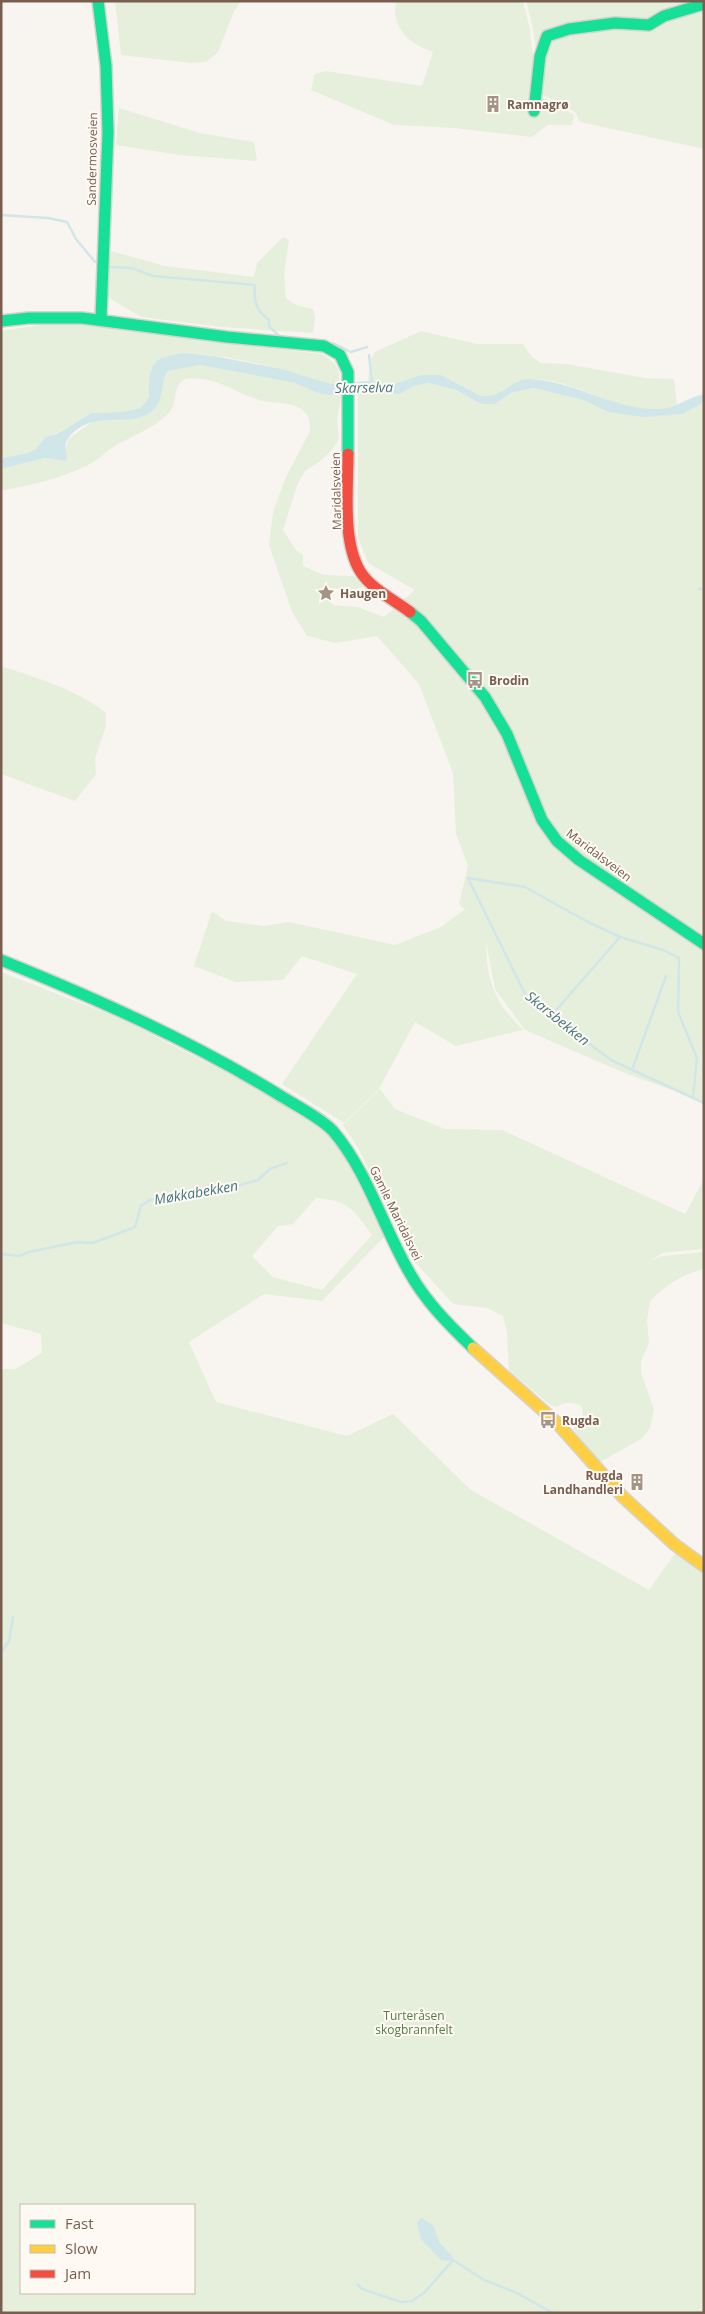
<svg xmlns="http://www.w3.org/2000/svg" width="705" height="2314" font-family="'Open Sans',sans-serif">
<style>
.green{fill:#e5efdb;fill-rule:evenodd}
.water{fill:#d1e6e9}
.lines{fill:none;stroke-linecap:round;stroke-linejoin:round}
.stream{stroke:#d1e6e9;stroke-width:2.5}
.fast-casing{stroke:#d8d2cb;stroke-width:14}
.slow-casing{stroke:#d8d2cb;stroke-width:14}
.jam-casing{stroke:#d8d2cb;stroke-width:14}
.fast{stroke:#16e098;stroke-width:11}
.slow{stroke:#ffcf43;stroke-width:11}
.jam{stroke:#f24e42;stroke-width:11}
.labels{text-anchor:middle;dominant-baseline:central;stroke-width:4;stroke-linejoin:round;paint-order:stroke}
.poi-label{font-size:12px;font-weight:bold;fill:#775e4f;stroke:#fefaf3;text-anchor:start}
.street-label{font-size:12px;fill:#775e4f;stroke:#fefaf3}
.park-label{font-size:12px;fill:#557d47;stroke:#fefaf3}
.water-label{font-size:14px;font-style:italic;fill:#457783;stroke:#fefaf3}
</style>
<rect width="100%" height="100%" fill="#f8f5f0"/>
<g class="green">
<path d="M115 1H241L234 11 218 52 206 62 191 63 121 55Z"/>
<path d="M396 1H523L530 30 537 94 574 115 572 125H548L532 137 454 128 394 125 311 90 315 74 326 71 422 86 433 52C409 44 391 28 396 1Z"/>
<path d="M526 1H704V149L580 122 575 112 542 94 533 28Z"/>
<path d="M119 108 200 133 254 142 257 161 179 155 116 145Z"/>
<path d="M283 237 289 240 284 274 286 298 296 305 313 309 315 317 313 333 221 327 141 317 106 296 111 251 165 266 254 277 257 263Z"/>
<path d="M46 324H91L211 341 321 354C335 362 342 367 338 385L330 384C298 372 192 343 162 358 157 360 154 364 151 368L149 397 141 408 122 412 91 413 56 434 45 437 36 449 28 453 1 458V331Z"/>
<path d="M421 331 477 344H523L532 357 541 363 566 364 645 378 674 379 677 406C627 423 580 378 531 379 509 380 506 398 481 396L441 375H421L394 384 368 381 370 361 375 352Z"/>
<path d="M200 365 295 383 330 395 342 394 337 419 339 439 332 450 319 462 306 470 298 483 283 530 296 550 303 555V566L324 575 354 576 363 587 352 590 328 588 333 605 357 607 384 617 415 590 368 563 358 537V392L366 390 400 394 414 386 429 383 456 390 479 403 495 404 511 393 533 388 583 400 608 412 654 416 683 414 704 402V1101L627 1074 525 1030 495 989 486 942C487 983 494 1001 523 1030L456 1046 415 1022 379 1089 344 1123 282 1084 357 974 302 956 283 980 236 982 194 966 212 911 226 921 264 926 289 922 395 945 441 927 464 910 469 914 459 904 468 866 456 834 453 773 419 684 377 636 335 643 307 636 292 612 269 545 273 512 285 479 309 433C311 424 310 415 301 409 290 401 272 404 259 400 230 391 218 376 185 379 171 386 179 405 167 415 153 428 135 435 118 444 107 450 98 461 86 466 60 479 30 485 1 491V469L45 458 60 460 65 454 68 439 95 420 121 421 146 415 161 389 168 371Z"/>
<path d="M1 666C37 678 76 689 106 713V726L95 758 96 774 75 801 1 774Z"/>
<path d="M1 972 119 1018 334 1127 387 1234 322 1301 264 1294 189 1342 216 1402 347 1436 393 1414 471 1490 649 1590 676 1552 704 1569V2313H1V1369H15L42 1353 41 1334 1 1323ZM316 1198C348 1200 354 1210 372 1235L322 1290 273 1277 252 1256 278 1226 293 1224ZM21 2205H194V2293H21Z"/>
<path d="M380 1089 395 1109 445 1129 502 1130 685 1214 704 1179V1249L662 1253 651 1261 661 1256 704 1252V1269C682 1274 666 1285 650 1301L647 1320 649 1343 641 1361V1373L654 1409 650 1428 641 1439 600 1462 596 1460 573 1429C580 1421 586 1417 581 1406 572 1401 565 1402 556 1407L550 1405 509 1370 507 1332 503 1316 487 1308 453 1304 414 1261 357 1146 343 1125Z"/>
</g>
<g class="water">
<path d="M185 353 214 356 282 369 331 384 368 381 394 384 421 375H441L481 396C506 398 510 378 530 379 575 381 615 411 661 409 677 408 688 397 704 394V402L683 414 644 417 608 412 583 400 533 388 511 393 495 404H485L479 403 456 390 429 383 414 386 400 394 376 393 366 390 330 395 318 393 295 383 200 365 168 371C160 384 164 400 153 410 128 432 91 406 68 439 62 447 69 454 66 461L45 458 1 469V458L28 453 36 449 45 437 57 434 91 413 122 412 141 408 149 397C149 364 150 357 185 353Z"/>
<path d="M421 2218 433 2225 439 2242 453 2257 452 2261 441 2260 421 2239 417 2223Z"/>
</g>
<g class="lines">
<g class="stream">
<path d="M1 215 48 218 67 222 76 239 95 262"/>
<path d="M111 267 132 268 153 276 255 285C253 300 256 311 269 320V326L278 335"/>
<path d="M333 343 351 352 367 347"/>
<path d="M369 355 372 383"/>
<path d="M699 589 704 590"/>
<path d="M468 878 525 887 586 921 620 937 663 950 679 958 678 1012 697 1058 693 1098"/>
<path d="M468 878 526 996 611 1060 704 1103"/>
<path d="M551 1016 620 937"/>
<path d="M632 1070 666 976"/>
<path d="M1 1254 19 1256 29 1252 77 1242 93 1243 135 1227 141 1206 150 1200 201 1191H219L258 1180 270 1169 287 1163"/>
<path d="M1 1653 9 1641 13 1617"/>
<path d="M358 2285 362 2289 401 2302 412 2301 425 2292 453 2260 484 2280 515 2292 553 2313"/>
</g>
<g class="fast-casing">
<g id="fast">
<path d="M98 1 106 66 108 132 101 318"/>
<path d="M534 111 540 56 547 36 569 29 615 23 649 25 664 16 704 4"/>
<path d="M1 321 29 318H82L227 337 324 346 340 355 348 372V454"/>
<path d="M410 612 421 621 485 697 507 734 542 820 557 841 579 860 704 944"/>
<path d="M1 960C95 998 189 1040 276 1093 293 1104 320 1117 333 1131 367 1171 382 1224 408 1270 425 1301 448 1324 473 1348"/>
</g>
</g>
<g class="slow-casing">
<path id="slow" d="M473 1348 557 1423 622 1496 674 1544 704 1566"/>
</g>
<g class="jam-casing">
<path id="jam" d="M348 454C348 488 342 541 360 571 370 588 394 600 410 612"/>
</g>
<use href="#fast" class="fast"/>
<use href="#slow" class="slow"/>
<use href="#jam" class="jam"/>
</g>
<defs>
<g id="building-bare" transform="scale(1.35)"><path d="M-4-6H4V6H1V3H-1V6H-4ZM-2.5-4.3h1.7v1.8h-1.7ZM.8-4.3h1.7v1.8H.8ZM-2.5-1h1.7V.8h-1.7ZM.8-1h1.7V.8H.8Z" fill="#a49387" stroke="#fefaf3" stroke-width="2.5" paint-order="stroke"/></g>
<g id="sight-bare" transform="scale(1.35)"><path d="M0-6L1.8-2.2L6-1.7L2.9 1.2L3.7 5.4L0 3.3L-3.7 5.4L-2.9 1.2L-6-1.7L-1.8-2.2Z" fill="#a49387" stroke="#fefaf3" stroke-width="2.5" paint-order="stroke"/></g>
<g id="bus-bare" transform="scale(1.35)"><path d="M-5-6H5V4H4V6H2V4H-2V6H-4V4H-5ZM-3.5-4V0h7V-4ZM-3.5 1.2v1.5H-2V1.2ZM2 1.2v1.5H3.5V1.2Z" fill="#a49387" stroke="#fefaf3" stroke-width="2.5" paint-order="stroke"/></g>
</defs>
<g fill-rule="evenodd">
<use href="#building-bare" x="493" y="104"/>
<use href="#sight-bare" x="326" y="593"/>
<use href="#bus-bare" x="475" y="680"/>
<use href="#bus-bare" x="548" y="1420"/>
<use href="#building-bare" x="637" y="1482"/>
</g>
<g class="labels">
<g class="poi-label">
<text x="507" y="104">Ramnagrø</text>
<text x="340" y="593">Haugen</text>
<text x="489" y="680">Brodin</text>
<text x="562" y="1420">Rugda</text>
<text x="623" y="1475" text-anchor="end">Rugda<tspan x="623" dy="14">Landhandleri</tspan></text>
</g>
<g class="street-label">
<text transform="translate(92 159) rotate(-89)">Sandermosveien</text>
<text transform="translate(336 491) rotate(-91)">Maridalsveien</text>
<text transform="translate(599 855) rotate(37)">Maridalsveien</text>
<text transform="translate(396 1213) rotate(64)">Gamle Maridalsvei</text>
</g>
<g class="park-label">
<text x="414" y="2015">Turteråsen<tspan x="414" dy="14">skogbrannfelt</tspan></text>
</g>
<g class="water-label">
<text transform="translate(364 387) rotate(-1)">Skarselva</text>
<text transform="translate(558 1018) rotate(39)">Skarsbekken</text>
<text transform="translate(196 1192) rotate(-10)">Møkkabekken</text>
</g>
</g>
<rect width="705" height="2314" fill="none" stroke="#775e4f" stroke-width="5"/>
<rect x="20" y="2204" width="175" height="90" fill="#fefaf3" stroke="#c8bcb1"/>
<rect x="30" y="2220" width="25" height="8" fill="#16e098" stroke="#c8bcb1"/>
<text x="65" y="2229" font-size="15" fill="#775e4f">Fast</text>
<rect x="30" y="2245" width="25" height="8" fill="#ffcf43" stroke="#c8bcb1"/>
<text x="65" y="2254" font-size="15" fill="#775e4f">Slow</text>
<rect x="30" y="2270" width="25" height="8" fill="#f24e42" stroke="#c8bcb1"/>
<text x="65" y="2279" font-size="15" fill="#775e4f">Jam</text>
</svg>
